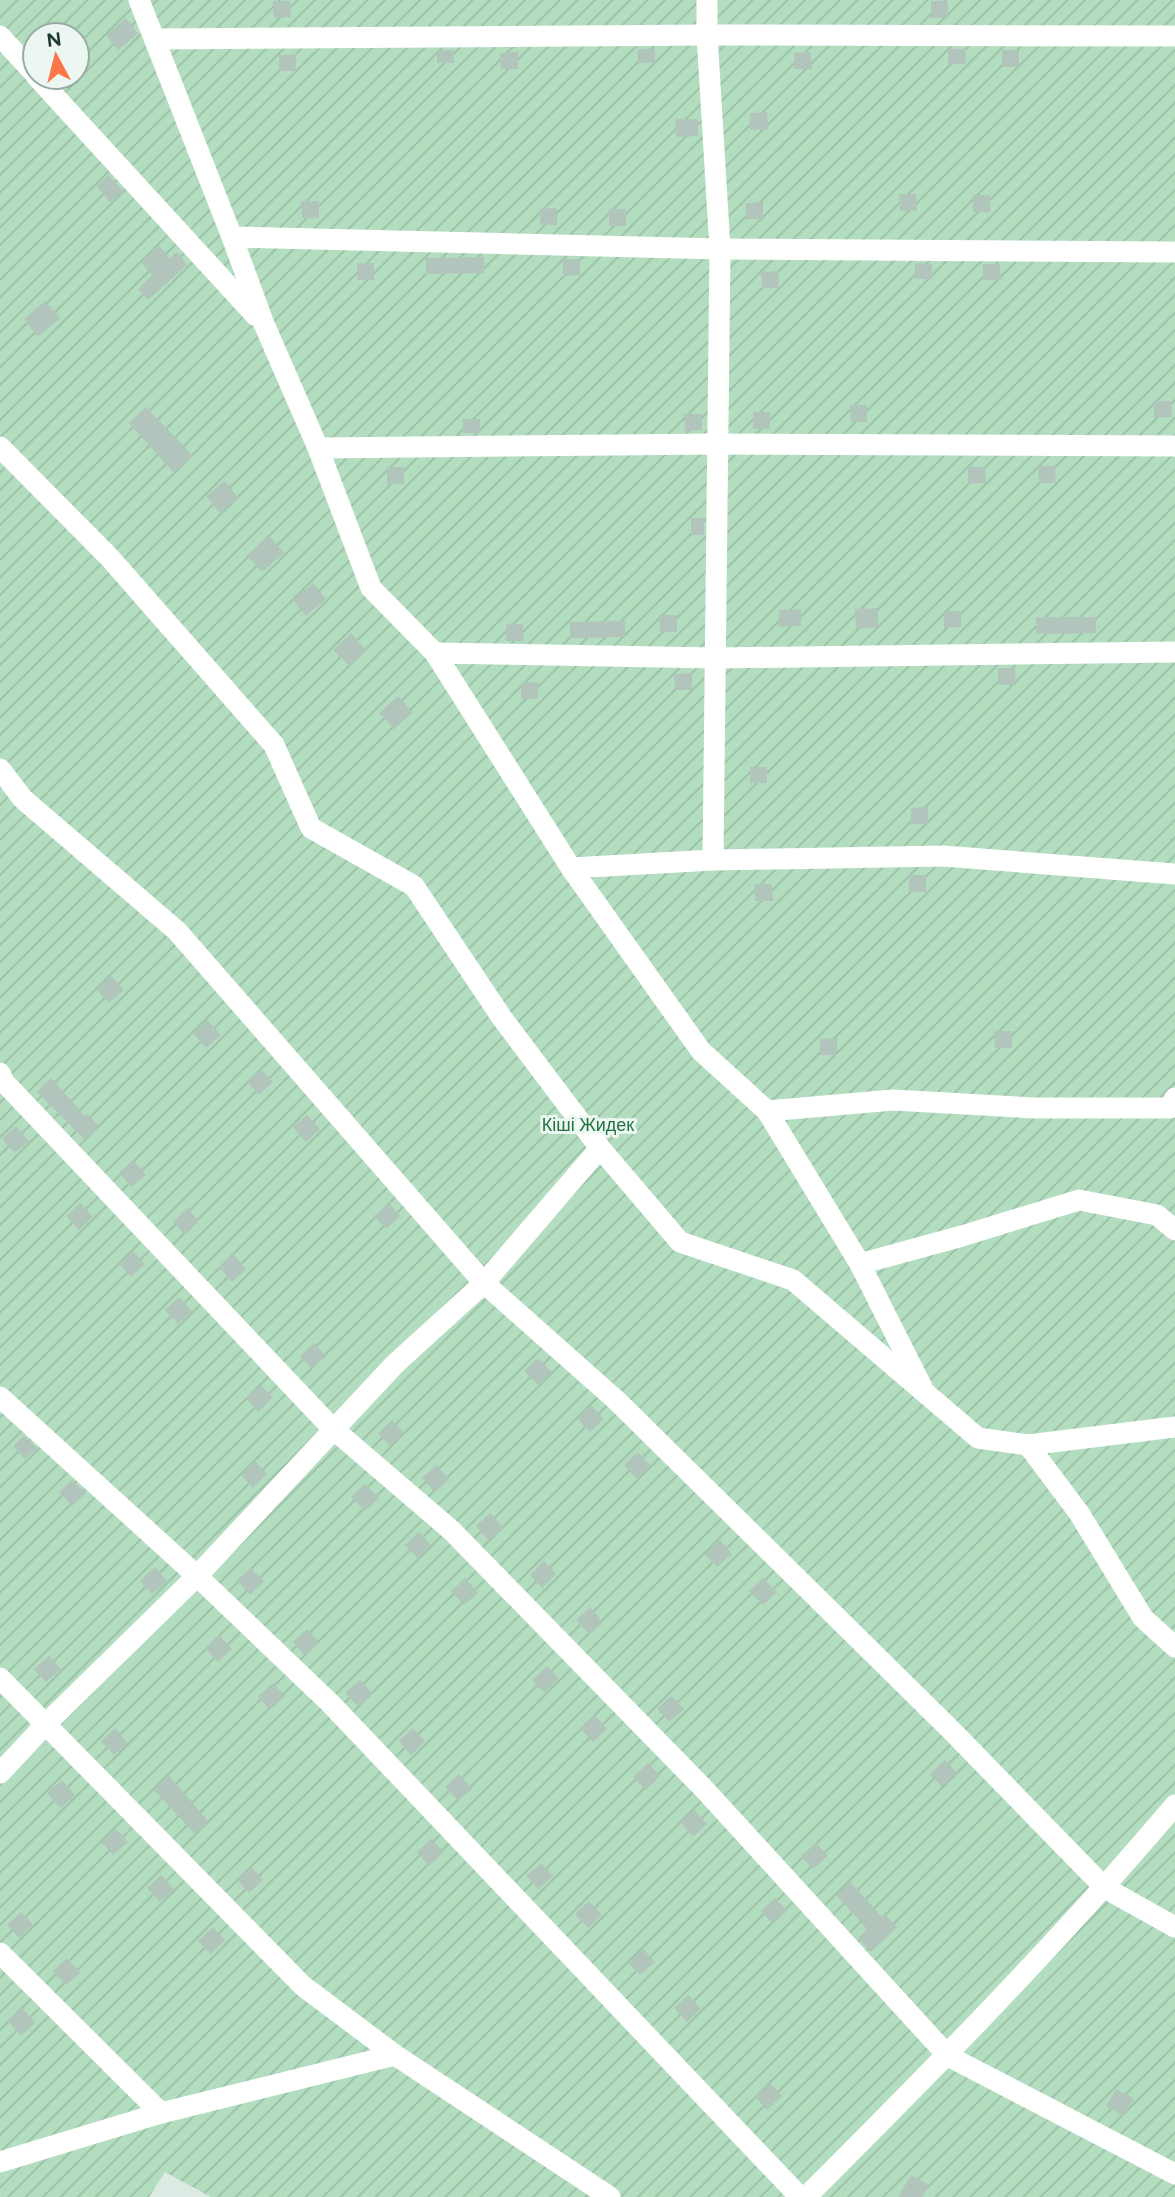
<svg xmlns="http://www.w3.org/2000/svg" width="1175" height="2197" font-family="Figtree,sans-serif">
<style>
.garden{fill:url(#garden-furrows);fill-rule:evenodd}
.building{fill:#b2c5bd}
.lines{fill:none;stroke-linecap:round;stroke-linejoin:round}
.minor{stroke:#fff;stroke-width:21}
.labels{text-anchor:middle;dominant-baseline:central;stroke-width:6;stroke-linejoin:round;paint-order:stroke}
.park-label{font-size:18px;fill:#257344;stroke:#edf7f2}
</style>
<defs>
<pattern id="garden-furrows" width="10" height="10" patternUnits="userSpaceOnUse" patternTransform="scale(1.75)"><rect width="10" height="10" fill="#b3ddbf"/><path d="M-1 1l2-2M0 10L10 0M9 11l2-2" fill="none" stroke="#9abea5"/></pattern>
</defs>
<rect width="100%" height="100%" fill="#ddeae4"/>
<path class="garden" d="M0 0H1175V2197H211L165 2172 149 2197H0ZM35 35H77V77H35Z"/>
<g class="building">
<path d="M273 1H290L291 17 274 18Z"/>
<rect x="931" y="1" width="17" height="17"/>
<path d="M126 18 138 34 118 50 106 35Z"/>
<path d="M637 49H655V63H638Z"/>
<path d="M948 49H965L966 64H948Z"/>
<rect x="437" y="50" width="17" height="13"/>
<rect x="1002" y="50" width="17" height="17"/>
<path d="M518 52V69H501L500 53Z"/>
<path d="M811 52 812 69H794V53Z"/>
<path d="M296 54V71H279V55Z"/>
<path d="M767 112 768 129 750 130V113Z"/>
<path d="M675 119H698V136L676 137Z"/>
<path d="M109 175 123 191 110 202 96 186Z"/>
<path d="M899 194H916L917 211H900Z"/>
<rect x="973" y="195" width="17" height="17"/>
<path d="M301 201H319V218H302Z"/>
<path d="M763 202V219H746V203Z"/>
<path d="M557 208V225H540V209Z"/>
<rect x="609" y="209" width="17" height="17"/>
<path d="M159 245 170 258 177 252 187 265 148 300 138 289 152 275 141 262Z"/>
<path d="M484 257V273L426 274V258Z"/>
<path d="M563 259H580V275L563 276Z"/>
<rect x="357" y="263" width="17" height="17"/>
<path d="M915 263 932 264V279H915Z"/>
<path d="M983 264H1000L1001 280H983Z"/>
<path d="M778 271 779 288H762L761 272Z"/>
<path d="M45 301 60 318 38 337 24 319Z"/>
<path d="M1154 401H1171L1172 417 1154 418Z"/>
<path d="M850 405H867V422H851Z"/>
<path d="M146 407 193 456 174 473 129 423Z"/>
<rect x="753" y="412" width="17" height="17"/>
<path d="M684 414H702V430L685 431Z"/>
<rect x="463" y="419" width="17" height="14"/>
<path d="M1038 466H1055L1056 483H1039Z"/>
<rect x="387" y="467" width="17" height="17"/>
<path d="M968 467H985L986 483 968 484Z"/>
<path d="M225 481 238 498 220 513 206 496Z"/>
<rect x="691" y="518" width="13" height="17"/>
<path d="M269 536 284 553 262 572 247 555Z"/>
<path d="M313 583 326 599 306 616 293 600Z"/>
<path d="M878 608V627L856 629 855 609Z"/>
<path d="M801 609V626L779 627V610Z"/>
<path d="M944 611H961V627L944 628Z"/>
<path d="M659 615H677V632H660Z"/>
<path d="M1036 617H1096V633L1036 634Z"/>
<path d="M625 621V637L570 638V622Z"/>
<rect x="506" y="624" width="17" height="17"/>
<path d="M351 633 366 650 349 666 333 650Z"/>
<path d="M998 668H1015L1016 685H998Z"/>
<path d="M692 673V690H675L674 674Z"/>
<path d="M538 682V699H521V683Z"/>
<path d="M398 696 413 712 394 729 379 713Z"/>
<rect x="750" y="767" width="17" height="16"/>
<path d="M928 807V824H911V808Z"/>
<rect x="909" y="875" width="17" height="17"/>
<path d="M755 884H772L773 901H755Z"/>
<path d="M111 976 124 990 109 1003 96 989Z"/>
<path d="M207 1020 221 1035 206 1048 193 1033Z"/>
<path d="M994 1031H1012V1048H995Z"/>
<path d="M837 1038V1055H820V1039Z"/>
<path d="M261 1069 273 1082 259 1095 247 1082Z"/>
<path d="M51 1078 85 1116 88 1114 100 1127 85 1140 37 1092Z"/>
<path d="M307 1115 320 1129 306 1142 293 1127Z"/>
<path d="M16 1126 29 1141 15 1153 2 1139Z"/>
<path d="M133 1160 146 1175 132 1187 119 1173Z"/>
<path d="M80 1203 93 1217 79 1230 66 1216Z"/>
<path d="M389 1203 400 1216 386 1229 374 1216Z"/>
<path d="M187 1208 199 1221 185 1235 173 1222Z"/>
<path d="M133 1251 145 1264 131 1277 119 1264Z"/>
<path d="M233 1254 246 1269 232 1282 219 1267Z"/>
<path d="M179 1297 192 1311 178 1324 165 1310Z"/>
<path d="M314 1343 326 1356 312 1369 300 1356Z"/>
<path d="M538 1358 552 1372 538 1385 524 1371Z"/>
<path d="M261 1385 273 1398 258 1412 246 1398Z"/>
<path d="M592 1406 604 1419 590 1432 578 1419Z"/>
<path d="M392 1420 404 1433 390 1446 378 1433Z"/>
<path d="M24 1436 37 1448 25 1459 13 1446Z"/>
<path d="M638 1452 651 1466 637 1479 624 1465Z"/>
<path d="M255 1461 267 1474 253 1488 241 1475Z"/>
<path d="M436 1465 449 1479 435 1492 422 1478Z"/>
<path d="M72 1480 86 1493 72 1506 59 1492Z"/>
<path d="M365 1484 379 1498 365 1511 351 1497Z"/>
<path d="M490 1513 503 1527 489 1541 476 1526Z"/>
<path d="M419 1532 431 1545 417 1558 405 1545Z"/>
<path d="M720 1540 732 1554 717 1567 705 1554Z"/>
<path d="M544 1561 556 1574 542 1588 530 1575Z"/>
<path d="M155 1567 167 1581 152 1594 140 1581Z"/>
<path d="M251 1568 264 1582 250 1595 237 1580Z"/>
<path d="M465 1578 478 1593 464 1605 451 1591Z"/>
<path d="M763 1578 777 1592 763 1605 749 1591Z"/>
<path d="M590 1607 603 1622 589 1635 576 1620Z"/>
<path d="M307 1629 319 1642 305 1656 293 1642Z"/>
<path d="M219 1635 232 1649 218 1662 205 1648Z"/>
<path d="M49 1656 61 1669 46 1682 34 1669Z"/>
<path d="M547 1666 559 1679 544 1693 532 1680Z"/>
<path d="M360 1680 373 1694 359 1707 345 1693Z"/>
<path d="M273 1683 285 1696 270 1710 258 1696Z"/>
<path d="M671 1696 684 1709 669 1722 657 1709Z"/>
<path d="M594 1715 607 1729 593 1742 580 1728Z"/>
<path d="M115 1728 128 1743 114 1755 101 1741Z"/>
<path d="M413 1728 425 1741 411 1755 399 1741Z"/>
<path d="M945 1760 957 1773 942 1787 930 1774Z"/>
<path d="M648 1763 660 1776 646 1790 633 1777Z"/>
<path d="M459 1774 472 1789 458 1801 445 1787Z"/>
<path d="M169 1776 209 1822 195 1834 154 1790Z"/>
<path d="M62 1780 75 1795 61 1808 47 1793Z"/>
<path d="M694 1810 707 1824 693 1837 680 1822Z"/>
<path d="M116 1829 128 1842 113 1855 101 1842Z"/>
<path d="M431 1839 444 1852 429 1866 417 1852Z"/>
<path d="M816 1843 828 1856 813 1869 801 1856Z"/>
<path d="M541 1863 553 1876 538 1889 526 1876Z"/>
<path d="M251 1867 263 1880 249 1893 237 1880Z"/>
<path d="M161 1875 174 1889 160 1902 147 1888Z"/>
<path d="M850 1882 882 1917 885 1914 897 1927 871 1952 858 1938 867 1929 836 1895Z"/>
<path d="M775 1898 787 1911 773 1924 761 1911Z"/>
<path d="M589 1901 602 1915 588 1928 575 1914Z"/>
<path d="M21 1912 33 1925 19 1938 7 1925Z"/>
<path d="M213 1927 225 1940 211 1954 198 1941Z"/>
<path d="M643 1949 655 1962 640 1975 628 1962Z"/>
<path d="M67 1958 80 1973 66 1985 53 1971Z"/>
<path d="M688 1995 701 2009 687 2022 674 2008Z"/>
<path d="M22 2008 35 2023 21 2036 8 2021Z"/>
<path d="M770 2083 782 2096 767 2110 755 2096Z"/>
<path d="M1116 2089 1134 2099 1123 2116 1106 2106Z"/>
<path d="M911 2175 929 2185 922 2197H898Z"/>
</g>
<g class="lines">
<g class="minor">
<path d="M139 0 232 237 264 324 318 448 371 588 435 653 571 868 701 1051 767 1111 860 1264 922 1387"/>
<path d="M707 0V35L720 249 713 860"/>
<path d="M0 36 35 74"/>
<path d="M155 39 707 35 1175 36"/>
<path d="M37 77 256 316"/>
<path d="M232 237 720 249 1175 252"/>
<path d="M0 447 110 558 274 745 311 828 414 886 502 1018 600 1148 680 1242 793 1280 978 1438 1028 1445 1175 1427"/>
<path d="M318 448 718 444 1175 446"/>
<path d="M435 653 715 658 1175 652"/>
<path d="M0 769 23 799 177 931 484 1283 616 1400 952 1731 1105 1888 1175 1927"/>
<path d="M571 868 713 860 943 856 1175 874"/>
<path d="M0 1073 4 1082 332 1428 451 1530 705 1790 948 2056 1175 2174"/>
<path d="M767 1111 893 1100 1034 1108H1170L1175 1098"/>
<path d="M860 1264 962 1236 1079 1200 1157 1215 1175 1230"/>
<path d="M0 1397 197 1576 330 1703 800 2197"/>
<path d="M1028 1445 1079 1513 1143 1618 1175 1647"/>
<path d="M0 1678 303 1986 395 2055 610 2197"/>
<path d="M0 1773 46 1724 197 1576 395 1364 484 1283 600 1148"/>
<path d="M0 1953 161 2113"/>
<path d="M0 2162 161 2113 395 2055"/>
<path d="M806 2197C933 2070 1059 1942 1175 1805"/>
</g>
</g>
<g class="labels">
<g class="park-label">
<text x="588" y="1125">Кіші Жидек</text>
</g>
</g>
<g transform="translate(56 56) rotate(353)"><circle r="33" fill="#edf7f2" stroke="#9aaba6" stroke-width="2"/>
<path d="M0-5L12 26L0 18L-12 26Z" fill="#fc7649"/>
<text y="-10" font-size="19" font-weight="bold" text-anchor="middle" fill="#1e3a33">N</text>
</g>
</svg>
